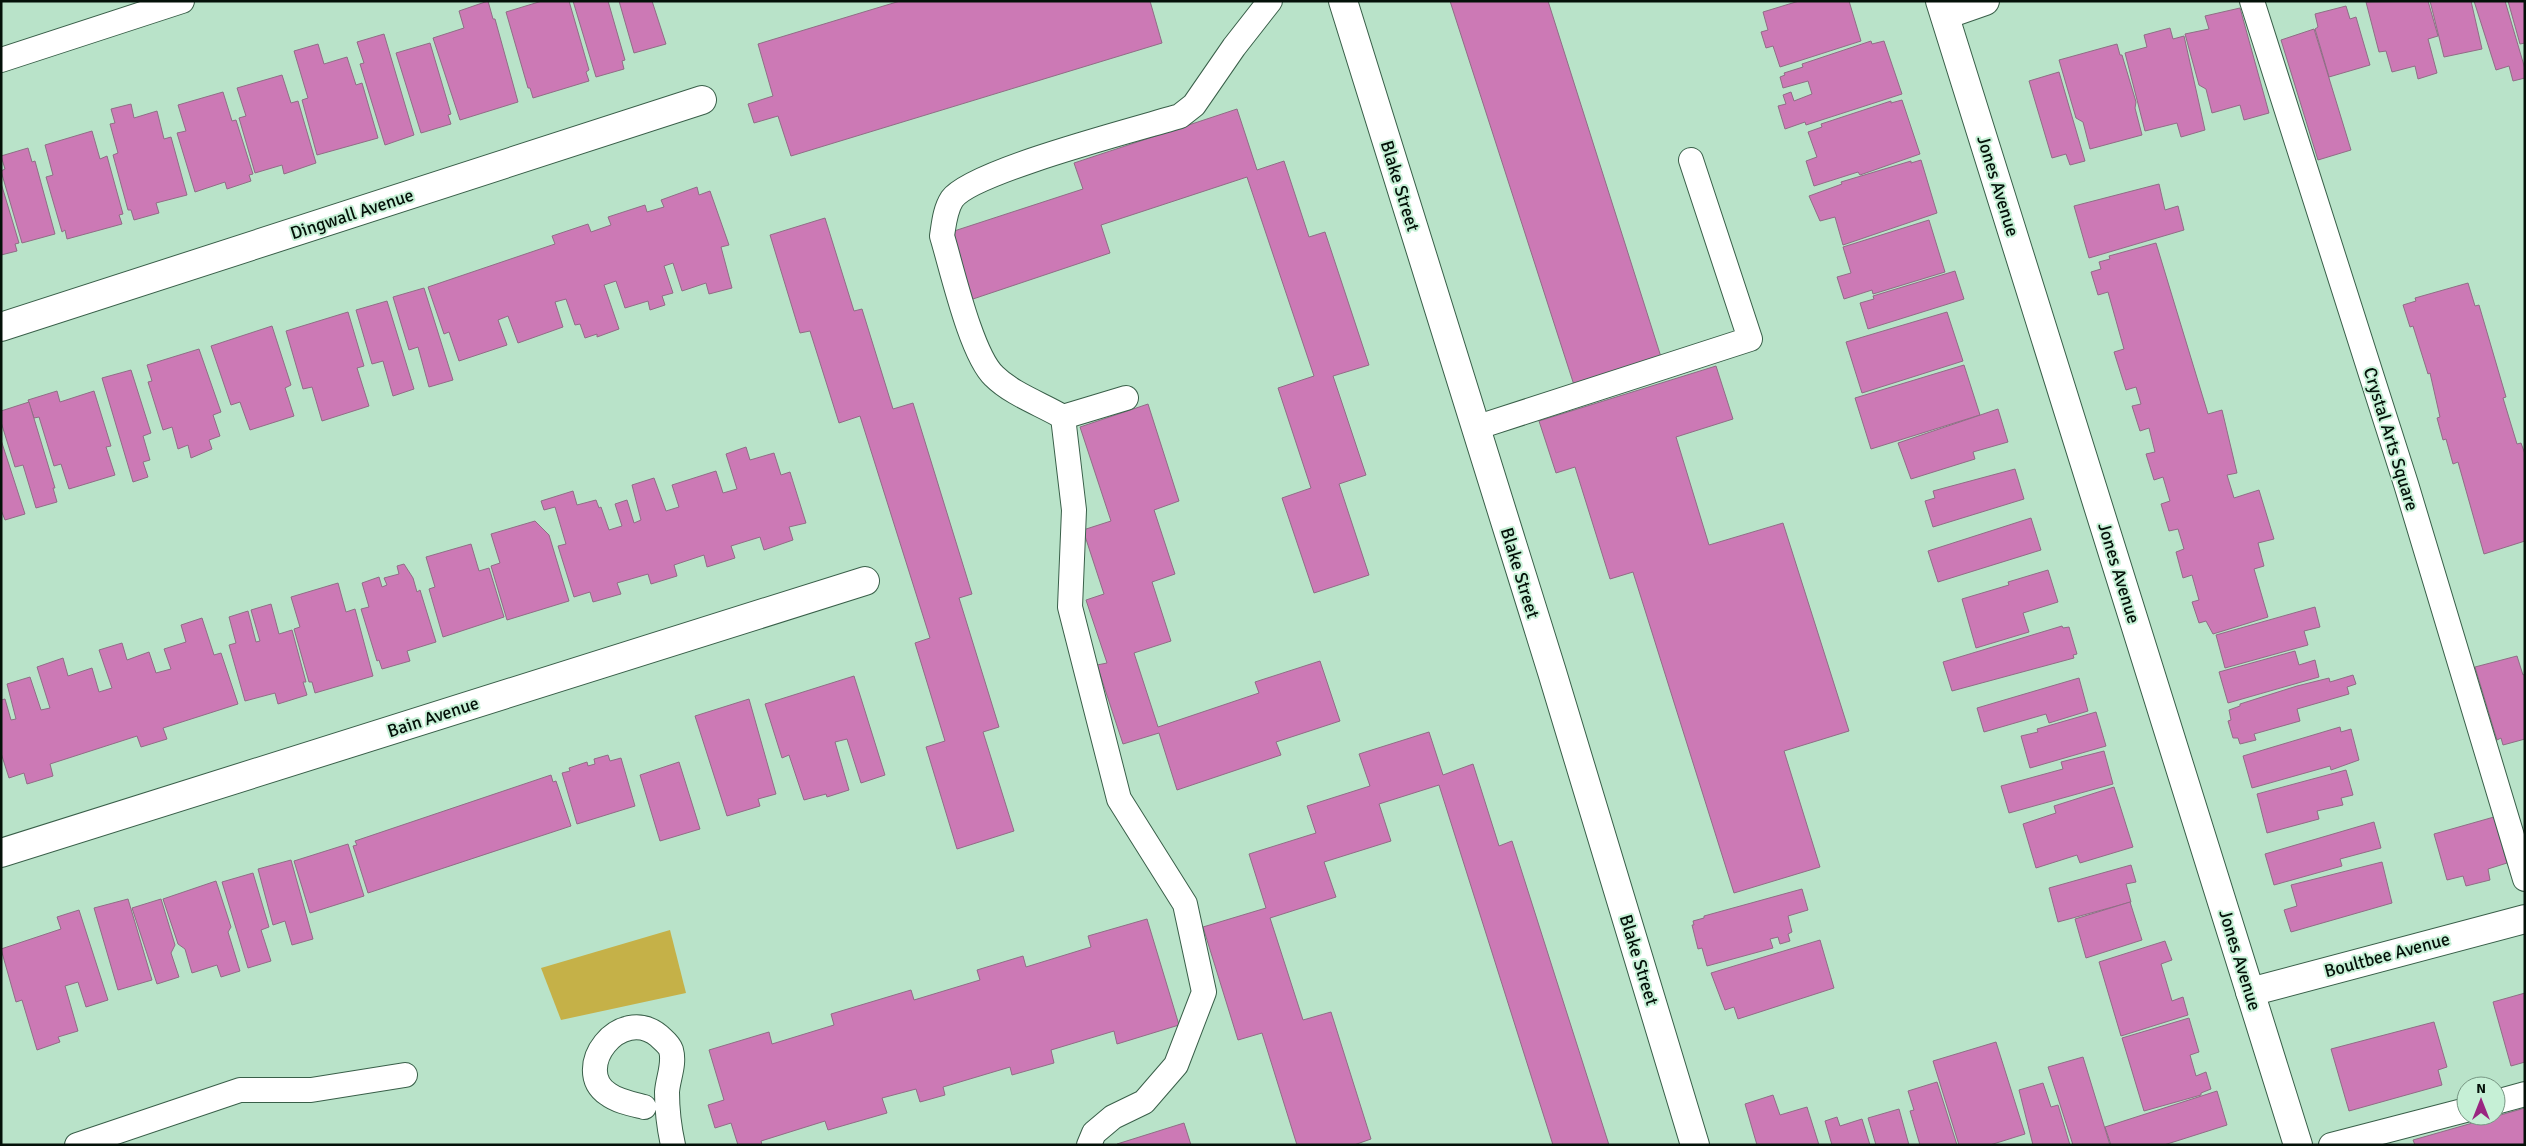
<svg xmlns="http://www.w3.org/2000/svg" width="2526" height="1146" font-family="Signika,sans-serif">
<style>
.green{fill:#c5b148}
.building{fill:#cc79b5;stroke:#906d85}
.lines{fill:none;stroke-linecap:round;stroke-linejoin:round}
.service-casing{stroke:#395f49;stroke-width:26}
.minor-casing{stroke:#395f49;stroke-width:30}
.tertiary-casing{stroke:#395f49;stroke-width:30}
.service{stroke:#fff;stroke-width:24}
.minor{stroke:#fff;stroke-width:28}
.tertiary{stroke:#fff;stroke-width:28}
.labels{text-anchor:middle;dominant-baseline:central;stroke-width:4;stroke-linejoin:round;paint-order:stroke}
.street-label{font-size:18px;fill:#041109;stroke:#c6f0d6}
</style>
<rect width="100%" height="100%" fill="#b9e3c9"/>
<path class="green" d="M670 930 686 993 561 1020 541 968Z"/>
<g class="building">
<path d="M488 1 493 19H495L518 102 460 120 433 38 464 28 459 11Z"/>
<path d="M542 1H569L589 70 586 72 589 81 533 98 530 88H528L506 12Z"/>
<path d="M573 1H608L625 60 622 61 624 69 596 77Z"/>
<path d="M619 1H652L666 44 634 53Z"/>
<path d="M900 1H1150L1162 43 791 156 778 116 754 123 748 104 773 96 758 44Z"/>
<path d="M1450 1H1548L1661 357 1574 385Z"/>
<path d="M1799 1H1849L1861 41 1780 67 1773 46 1766 48 1761 32 1768 30 1763 12Z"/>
<path d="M2428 1 2438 36 2428 39 2437 73 2418 79 2415 66 2392 72 2386 51 2379 52 2366 2Z"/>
<path d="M2430 1H2471L2482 49 2444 57Z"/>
<path d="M2474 1H2505L2525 69V78L2513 81 2509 66 2496 70Z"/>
<path d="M2508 1H2525V43L2520 44Z"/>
<path d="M2346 6 2350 19 2356 17 2370 65 2329 77 2315 29 2318 27 2315 14Z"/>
<path d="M2240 8 2269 113 2244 120 2240 105 2212 113 2206 89 2199 85 2185 34 2209 29 2205 16Z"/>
<path d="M2170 28 2173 39 2184 36 2205 130 2181 137 2177 123 2145 131 2125 53 2147 47 2144 35Z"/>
<path d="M2314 29 2351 150 2318 160 2281 40Z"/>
<path d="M384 34 414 135 385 145 360 64 364 63 357 42Z"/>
<path d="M1871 41 1872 44 1884 41 1902 94 1806 125 1805 122 1785 129 1778 106 1786 104 1783 95 1791 92 1794 101 1812 94 1808 81 1783 88 1780 77 1785 75 1784 73 1803 67 1802 64Z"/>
<path d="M430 43 451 114 448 115 451 124 421 133 396 53Z"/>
<path d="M318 44 324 64 347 57 356 85 362 83 378 138 317 155 302 100 308 98 294 51Z"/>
<path d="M2117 44 2120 55H2122L2136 102 2135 108 2142 135 2090 149 2083 122 2076 118 2059 60Z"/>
<path d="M2059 72 2085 161 2070 165 2066 154 2052 158 2029 81Z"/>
<path d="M282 75 291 103 298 101 316 163 284 174 282 165 255 173 239 118 246 116 237 88Z"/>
<path d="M223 92 232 121 236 120 253 174 249 175 251 181 227 189 225 182 195 192 177 133 186 131 178 105Z"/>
<path d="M1902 100 1920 154 1860 175 1858 172 1814 186 1806 161 1817 157 1808 132 1822 127 1821 124 1891 101V103Z"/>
<path d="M131 104 134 118 157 111 164 139 171 137 187 195 156 203 159 213 134 220 131 210H128L113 155 118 153 110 124 115 123 111 109Z"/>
<path d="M1237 109 1257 170 1284 161 1309 237 1325 232 1369 365 1333 376 1366 475 1339 484 1369 575 1314 593 1282 498 1311 488 1278 388 1314 376 1247 177 1101 225 1110 253 970 300 948 233 1083 189 1074 163Z"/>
<path d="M92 131 100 159 107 156 123 214 119 215 122 224 67 239 65 230 62 232 46 177 53 175 45 145Z"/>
<path d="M28 148 32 162 35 161 55 234 22 243 1 171 5 169 1 156Z"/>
<path d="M1921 160 1937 213 1843 245 1835 217 1820 221 1809 196 1842 184 1841 182 1911 161V163Z"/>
<path d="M1 183 19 243 15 244 17 251 1 255Z"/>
<path d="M2159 184 2165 210 2178 206 2184 230 2089 258 2074 206Z"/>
<path d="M697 187 699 195 710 191 729 245 721 247 732 288 709 294 706 283 682 291 673 263 664 266 673 293 662 296 665 305 650 310 648 301 625 308 616 281 604 285 619 329 597 337V334L585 338 580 324 575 325 566 299 555 302 563 327 518 343 508 316 498 320 507 345 459 361 449 332 444 334 428 287 555 244 552 236 588 224 591 232 611 225 608 217 645 205 647 212 664 207 661 200Z"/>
<path d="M825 218 854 311 862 309 893 409 913 403 972 594 959 598 999 727 983 732 1014 831 957 849 926 747 945 741 915 643 930 638 860 416 839 423 810 331 800 333 770 235Z"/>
<path d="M1929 220 1945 272 1873 294 1872 290 1844 299 1837 277 1851 273 1843 247Z"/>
<path d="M2156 243 2208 414 2222 410 2237 473 2227 475 2234 498 2259 490 2274 539 2258 543 2264 566 2254 569 2268 617 2213 634 2206 621 2199 623 2192 602 2199 600 2192 575 2183 578 2176 552 2184 549 2178 529 2169 531 2161 504 2170 501 2163 477 2154 480 2146 454 2155 452 2149 428 2140 431 2132 406 2141 404 2136 387 2126 390 2114 352 2124 349 2108 292 2098 295 2091 272 2101 269 2099 262 2110 259 2109 256Z"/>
<path d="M1955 271 1964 299 1868 329 1860 303 1874 299 1873 296Z"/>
<path d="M2468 283 2475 306 2479 305 2506 397 2503 398 2517 444 2521 443 2525 454V541L2484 554 2458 462 2453 464 2446 439 2443 440 2437 418 2440 417 2430 373 2428 374 2413 326 2410 327 2403 305 2416 301 2415 298Z"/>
<path d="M424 288 453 380 429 387 418 347 409 350 393 297Z"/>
<path d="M387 301 414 389 393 396 383 361 372 364 356 310Z"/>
<path d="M348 312 364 366 357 368 369 406 322 421 312 387 303 389 286 331Z"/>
<path d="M1947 312 1963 361 1862 393 1846 342Z"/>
<path d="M272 326 291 385 285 388 294 416 250 430 240 402 231 405 211 346Z"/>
<path d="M199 349 221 412 213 415 220 436 209 440 212 449 191 458 188 445 178 449 172 427 163 430 148 382 152 381 147 365Z"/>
<path d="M1964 365 1980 415 1871 449 1855 398Z"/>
<path d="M1716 366 1733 419 1676 437 1709 545 1783 523 1849 731 1784 751 1820 867 1734 893 1633 572 1610 579 1575 467 1556 473 1539 421Z"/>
<path d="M131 370 151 433 143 436 150 460 143 462 148 477 133 482 102 378Z"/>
<path d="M57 391 60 402 94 391 111 446 106 447 115 475 69 489 61 464 54 466 39 417 34 418 28 400Z"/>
<path d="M29 402 55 488H53L57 502 36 508 23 465 15 467 1 422V411Z"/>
<path d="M1148 404 1179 501 1154 510 1175 574 1152 582 1171 641 1134 653 1158 727 1259 693 1255 682 1320 661 1340 721 1276 742 1281 755 1177 790 1159 733 1123 744 1097 665 1107 663 1086 600 1104 594 1083 530 1111 521 1080 427Z"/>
<path d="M1998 409 2008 442 1973 452 1975 459 1911 479 1898 443Z"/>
<path d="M1 440 25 514 5 520 1 510Z"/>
<path d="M746 447 750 460 774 453 781 475 790 472 806 523 789 527 793 540 764 550 760 537 731 546 735 558 707 567 704 555 674 565 677 576 651 584 648 574 617 583 621 594 593 602 590 592 574 597 558 546 566 544 555 507 544 510 541 501 573 491 577 505 596 500 599 508 601 507 609 530 622 526 615 504 627 500 634 523 641 520 632 485 654 478 666 511 679 507 672 485 716 471 723 493 737 489 726 454Z"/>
<path d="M2015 469 2024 499 1933 527 1925 501 1935 498 1933 491Z"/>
<path d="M2031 518 2041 550 1938 582 1928 551Z"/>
<path d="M535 521 549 535 569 601 507 620 491 566 500 563 491 534Z"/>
<path d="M471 544 479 571 489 568 504 617 443 637 429 589 435 587 426 557Z"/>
<path d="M404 564 413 578 417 592 420 590 436 642 407 651 410 661 382 669 379 660 377 661 361 609 369 607 362 583 379 577 382 587 387 585 384 578 399 574 397 566Z"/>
<path d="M2048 570 2058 602 2023 613 2029 632 1976 648 1962 599 2009 585 2008 582Z"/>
<path d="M338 583 346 612 355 609 373 676 315 693 312 682H309L294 629 300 627 291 597Z"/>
<path d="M271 604 279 634 292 630 306 682H303L307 695 278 704 275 693 245 701 229 645 236 643 229 617 248 611 256 642 260 641 251 610Z"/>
<path d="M2315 607 2320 627 2304 631 2308 645 2225 668 2216 635Z"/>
<path d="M202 618 214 655 221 653 238 704 163 728 167 739 141 747 137 736 50 764 53 776 27 784 24 773 9 778 1 753V700L5 699 11 720 16 719 7 684 30 677 41 710 50 708 37 667 63 658 68 676 92 668 99 692 112 688 99 650 122 643 127 660 149 652 156 673 171 669 164 649 186 642 181 625Z"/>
<path d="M2062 626 2063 628 2069 627 2077 654 2073 655 2074 658 1952 691 1943 662Z"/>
<path d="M2295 651 2299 665 2315 660 2319 677 2228 703 2219 672Z"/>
<path d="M2517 656 2523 675 2525 674V739L2503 745 2501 738 2497 740 2475 667Z"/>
<path d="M2353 675 2356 684 2347 687 2349 694 2297 709 2300 721 2254 734 2256 740 2240 744 2238 738H2233L2228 721 2231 720 2229 710 2240 706V704L2297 686 2329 678 2330 682Z"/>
<path d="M854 676 885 775 861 783 847 739 835 742 849 790 827 797 826 794 804 800 789 755 782 758 765 704Z"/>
<path d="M2079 678 2088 711 2049 723 2046 714 1984 732 1977 708Z"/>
<path d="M749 699 776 794 758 799 760 806 727 816 695 716Z"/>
<path d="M2096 712 2106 746 2030 768 2021 736 2038 732 2037 729Z"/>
<path d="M2340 727 2341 732 2351 729 2359 760 2331 770 2330 766 2252 788 2243 756Z"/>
<path d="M1429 732 1443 775 1473 764 1499 846 1512 841 1609 1145H1553L1439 785 1379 804 1391 841 1324 862 1336 897 1270 918 1303 1020 1331 1012 1371 1139 1354 1145H1297L1262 1033 1238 1040 1203 927 1266 908 1249 854 1316 833 1307 806 1370 786 1359 754Z"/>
<path d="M2104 751 2113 784 2009 813 2001 786 2063 769 2061 762Z"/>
<path d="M608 755 610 761 621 758 635 806 577 824 562 773 570 771 569 768 587 762 588 766 595 764 594 759Z"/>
<path d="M679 762 700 829 660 841 640 775Z"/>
<path d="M2346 770 2353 795 2341 798 2343 805 2317 811 2319 819 2267 833 2257 794Z"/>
<path d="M551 775 553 782 556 781 571 826 368 893 353 846 357 845 355 841Z"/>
<path d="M2114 787 2133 847 2080 863 2077 855 2036 868 2023 824 2056 813 2054 806Z"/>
<path d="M2494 817 2507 863 2488 869 2490 880 2466 886 2463 876 2447 880 2434 834Z"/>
<path d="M2374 822 2381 848 2340 859 2342 866 2274 885 2265 854Z"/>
<path d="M348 844 364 896 310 913 294 861Z"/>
<path d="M291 860 313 939 292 945 285 921 273 925 258 869Z"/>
<path d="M2382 862 2392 903 2291 932 2284 910 2297 906 2291 885Z"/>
<path d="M2131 865 2136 882 2126 884 2131 902 2058 922 2049 888Z"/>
<path d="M253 873 269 927 261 930 271 961 248 968 222 882Z"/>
<path d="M216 881 231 927 228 932 240 971 221 977 217 965 192 973 185 949 178 944 163 899Z"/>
<path d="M1802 889 1808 910 1788 916 1792 932 1788 934 1790 941 1780 944 1778 937 1770 939 1773 948 1707 966 1702 948 1698 949 1692 925H1694L1693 921 1704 918V916Z"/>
<path d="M128 899 152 980 118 990 94 908Z"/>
<path d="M161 899 175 945 171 953 179 977 157 984 132 908Z"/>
<path d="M2130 902 2142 940 2086 958 2075 919Z"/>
<path d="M79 910 108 1000 86 1007 78 982 65 986 78 1031 58 1037 60 1042 37 1050 22 1000 16 1002 1 949 61 929 57 917Z"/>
<path d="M1147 919 1179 1025 1117 1044 1114 1031 1051 1050 1054 1063 1012 1075 1010 1067 943 1087 945 1095 920 1102 916 1089 882 1098 887 1113 828 1130 825 1121 761 1141 762 1145H738L731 1123 715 1128 708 1105 724 1100 709 1050 769 1032 772 1044 834 1025 831 1014 911 990 914 1000 980 980 977 970 1023 956 1026 967 1091 947 1088 936Z"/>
<path d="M1820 940 1834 988 1738 1019 1734 1007 1725 1010 1711 973Z"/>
<path d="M2165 941 2172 960 2161 964 2172 1001 2183 997 2188 1015 2121 1036 2099 962Z"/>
<path d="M2525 993V1062L2511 1066 2493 1002Z"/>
<path d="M2189 1018 2199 1052 2190 1055 2196 1076 2206 1072 2211 1089 2201 1093V1095L2144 1111 2122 1038Z"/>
<path d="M2434 1022 2447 1067 2438 1070 2442 1085 2349 1111 2331 1049Z"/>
<path d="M1996 1042 2025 1134 1990 1145H1959L1933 1061Z"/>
<path d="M2083 1057 2110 1145H2073L2048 1067Z"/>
<path d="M1937 1082 1957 1145H1920L1910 1111 1914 1110 1908 1091Z"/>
<path d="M2043 1083 2051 1107 2058 1105 2070 1145H2033L2019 1090Z"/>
<path d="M2217 1091 2227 1125 2164 1145H2111L2105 1127Z"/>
<path d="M1773 1095 1780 1115 1807 1107 1819 1145H1757L1745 1104Z"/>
<path d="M2525 1108V1145H2415L2413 1140Z"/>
<path d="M1899 1109 1909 1145H1876L1868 1118Z"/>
<path d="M1837 1117 1840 1126 1862 1119 1870 1145H1832L1825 1121Z"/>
<path d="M1184 1123 1191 1145H1117V1144Z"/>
</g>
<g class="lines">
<g class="service-casing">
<g id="service">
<path d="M2252 1 2406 484 2525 879"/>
<path d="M1 60 182 1"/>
<path d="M1126 398 1063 417C1041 404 1012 394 994 376 971 354 952 269 942 236 944 223 945 210 952 199 972 171 1138 129 1180 116L1194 105 1234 47 1270 1"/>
<path d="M1063 417 1074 510 1070 607 1119 799 1185 904 1204 992 1176 1065 1144 1102 1113 1117 1094 1133 1089 1145"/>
<path d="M1475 428 1750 339 1691 160"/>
<path d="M2496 1102 2525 1094"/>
<path d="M644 1107C632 1104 617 1101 608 1094 571 1069 620 1004 659 1036 663 1040 669 1044 671 1050 675 1064 668 1078 667 1092 667 1110 669 1127 673 1145"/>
<path d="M77 1145 240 1090H311L405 1075"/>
<path d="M2331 1145 2466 1110"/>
</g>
</g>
<g class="minor-casing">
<g id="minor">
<path d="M1343 1 1552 672 1695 1145"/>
<path d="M1945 15 1985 1"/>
<path d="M1 327 702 100"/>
<path d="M1 853 865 581"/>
<path d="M2250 992 2525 919"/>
</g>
</g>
<g class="tertiary-casing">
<path id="tertiary" d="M1940 1 2298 1145"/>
</g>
<use href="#service" class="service"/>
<use href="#minor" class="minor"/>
<use href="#tertiary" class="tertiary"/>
</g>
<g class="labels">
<g class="street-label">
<text transform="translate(1400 186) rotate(73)">Blake Street</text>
<text transform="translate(1998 186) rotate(73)">Jones Avenue</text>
<text transform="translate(352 214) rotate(-18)">Dingwall Avenue</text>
<text transform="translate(2391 439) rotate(73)">Crystal Arts Square</text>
<text transform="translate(1520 573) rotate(73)">Blake Street</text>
<text transform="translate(2119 573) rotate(73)">Jones Avenue</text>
<text transform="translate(433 717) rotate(-18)">Bain Avenue</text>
<text transform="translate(2387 955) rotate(-15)">Boultbee Avenue</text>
<text transform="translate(1639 960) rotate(73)">Blake Street</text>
<text transform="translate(2240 960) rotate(73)">Jones Avenue</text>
</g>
</g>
<rect width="2526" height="1146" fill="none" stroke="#041109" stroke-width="5"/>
<g transform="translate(2481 1101)"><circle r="24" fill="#c6f0d6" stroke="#789784"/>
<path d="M0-4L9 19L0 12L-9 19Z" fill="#9a2681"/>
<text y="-8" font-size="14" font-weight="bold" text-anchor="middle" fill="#041109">N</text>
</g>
</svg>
